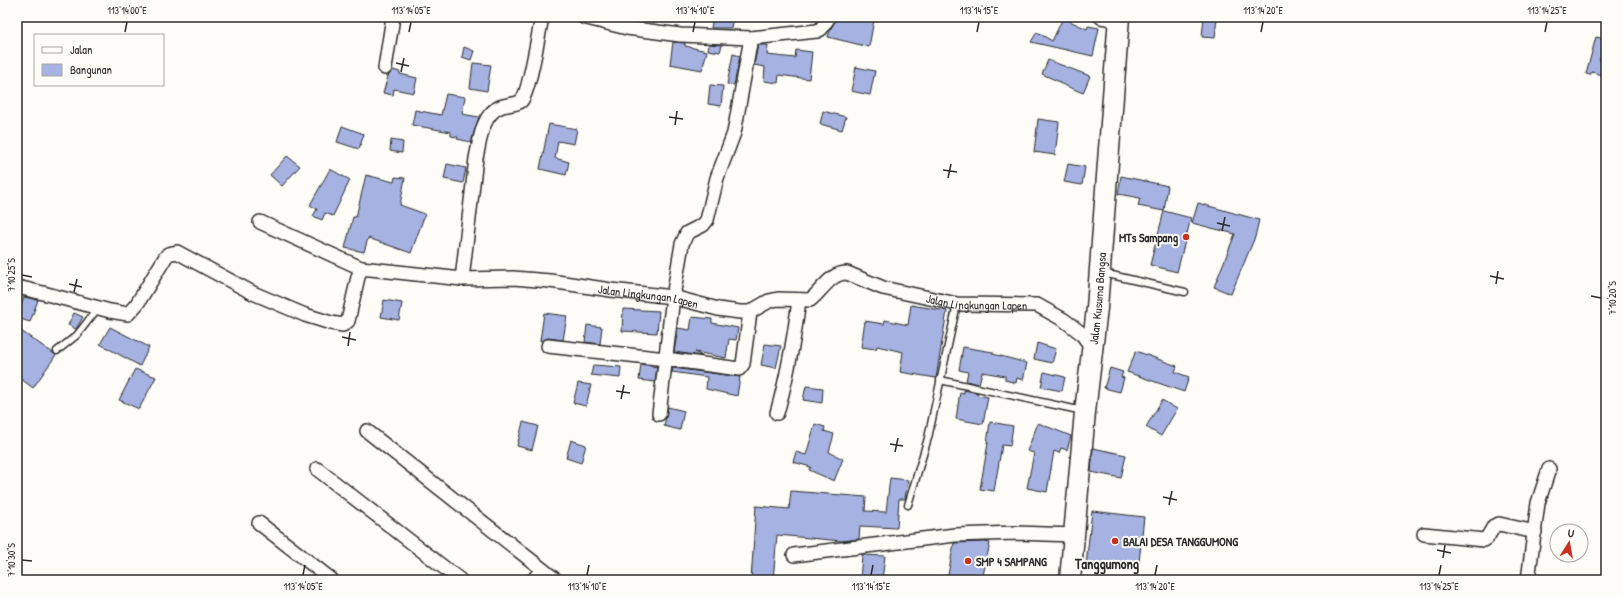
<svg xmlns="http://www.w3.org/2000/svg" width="1623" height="597" font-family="'Patrick Hand',sans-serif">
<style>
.building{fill:#a5b2e2;stroke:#2b2b2b}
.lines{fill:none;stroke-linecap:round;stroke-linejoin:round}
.service-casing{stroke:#2b2b2b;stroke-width:9}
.minor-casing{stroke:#2b2b2b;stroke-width:16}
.primary-casing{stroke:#2b2b2b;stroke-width:23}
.service{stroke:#fdfcf7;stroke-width:6}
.minor{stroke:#fdfcf7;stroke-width:13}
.primary{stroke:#fdfcf7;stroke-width:20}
.ticks{fill:none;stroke:#2b2b2b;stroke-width:1.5}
.poi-dot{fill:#c8321e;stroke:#fdfcf7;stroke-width:1.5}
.labels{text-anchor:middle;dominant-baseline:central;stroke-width:4;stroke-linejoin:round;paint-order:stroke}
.poi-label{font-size:12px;font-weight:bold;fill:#2b2b2b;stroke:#fdfcf7;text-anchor:start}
.street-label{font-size:12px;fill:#2b2b2b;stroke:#fdfcf7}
.quarter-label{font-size:14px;font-weight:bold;fill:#2b2b2b;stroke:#fdfcf7}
.neatline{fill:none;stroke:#2b2b2b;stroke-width:1.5}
.ticks-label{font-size:10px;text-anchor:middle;fill:#2b2b2b}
</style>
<rect width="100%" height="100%" fill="#fdfcf7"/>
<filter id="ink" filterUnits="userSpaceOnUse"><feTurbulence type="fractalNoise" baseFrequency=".025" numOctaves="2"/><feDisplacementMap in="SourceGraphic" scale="8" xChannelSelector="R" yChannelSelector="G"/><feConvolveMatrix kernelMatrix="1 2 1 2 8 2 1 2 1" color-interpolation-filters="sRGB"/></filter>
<g filter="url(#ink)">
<g class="building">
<path d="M713 17H733L731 28H711Z"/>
<path d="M837 17H861L874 20 869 47 828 37 830 30Z"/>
<path d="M1204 17H1217L1215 38 1202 37Z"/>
<path d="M1063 18 1087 29 1088 26 1099 28 1093 56 1031 42 1037 32 1052 41Z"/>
<path d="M1596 37 1606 39V47L1599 60 1606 62 1604 76 1592 72 1590 75 1586 74Z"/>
<path d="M673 42 685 43V46L707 51 702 70 670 64Z"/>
<path d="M709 44 722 45 720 52 708 50Z"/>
<path d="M758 45H768L767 55 795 58 796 50 812 52 809 79 779 75 778 83 764 81 765 67 754 65Z"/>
<path d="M464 47 474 51 471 60 462 57Z"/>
<path d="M733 54 740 56 734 85 727 84Z"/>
<path d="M1048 60 1090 76 1083 93 1059 83 1060 82 1042 74Z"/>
<path d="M473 63 491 65 487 91 470 88Z"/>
<path d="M856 67 875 71 870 95 851 91Z"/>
<path d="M393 70 400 72V74L417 78 414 93 394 89 393 95 383 93 388 76Z"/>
<path d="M710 85 723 86 721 106 708 104Z"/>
<path d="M446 94 465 97 462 114 479 117 471 142 457 139 458 137 451 136V132L412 125 415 110 441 115Z"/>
<path d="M823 111 846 117 842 130 820 124Z"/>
<path d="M1038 119 1059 122 1055 155 1034 152Z"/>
<path d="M549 124 577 129 574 144 558 141 555 158 569 162 566 175 540 169Z"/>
<path d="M342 126 364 134 359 149 337 142Z"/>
<path d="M391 140 403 142 402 153 390 151Z"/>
<path d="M287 156 300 166 282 186 270 175Z"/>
<path d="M447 164 466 168 463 183 444 179Z"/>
<path d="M1068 164 1085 167 1082 185 1064 182Z"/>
<path d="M330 169 350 180 333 216 325 213 322 220 313 216 317 209 310 205Z"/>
<path d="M366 175 394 182 395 177 405 178 400 205 425 214 411 253 368 238 364 252 345 248 353 217H356Z"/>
<path d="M1121 176 1168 186 1164 211 1138 206 1140 198 1118 194Z"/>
<path d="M1198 203 1259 220 1255 237 1231 294 1214 287 1235 234 1192 223Z"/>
<path d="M1164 211 1191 218 1177 272 1150 265Z"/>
<path d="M24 297 38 300 30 322 17 318Z"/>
<path d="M384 300 402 303 399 320 381 317Z"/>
<path d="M911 305 947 311 936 378 900 372 903 352 877 346 876 349 861 347 865 321 884 324 885 320 908 325Z"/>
<path d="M623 309 659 311 657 333 622 331Z"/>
<path d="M74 313 83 317 76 329 68 325Z"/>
<path d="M544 313 567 316 563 340 548 338 540 341Z"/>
<path d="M692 317 712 319V323L738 328 736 340 729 339 726 358 695 352 702 356 674 352 678 328 690 330Z"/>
<path d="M587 325 602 327 600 344 585 342Z"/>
<path d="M110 327 149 347 140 366 100 344Z"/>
<path d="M21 331 56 355 33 388 17 376V336Z"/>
<path d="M1037 343 1056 349 1052 363 1034 359Z"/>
<path d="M765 344 781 346 776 368 761 365Z"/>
<path d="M963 347 993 352V354L1027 363 1023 380 1017 378 1016 383 1005 380V376L982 372 979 384 966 381 968 372 959 370Z"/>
<path d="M1136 351 1177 366 1175 372 1189 377 1184 392 1127 372Z"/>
<path d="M641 364 657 367 655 382 639 380Z"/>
<path d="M593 365 621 367 620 378 591 375Z"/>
<path d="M673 368 740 377 737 396 706 389 707 377 672 372Z"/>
<path d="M1110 368 1123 372 1121 377 1124 378 1120 392 1104 388Z"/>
<path d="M135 369 156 377 139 409 119 400Z"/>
<path d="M1044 372 1065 377 1062 391 1041 387Z"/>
<path d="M578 383 591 385 586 406 573 403Z"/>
<path d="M806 386 823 388 822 403 803 400Z"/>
<path d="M964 390 978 393 977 395 988 397 983 424 956 419 960 392 964 393Z"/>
<path d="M1162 400 1177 409 1161 436 1146 427Z"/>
<path d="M668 407 684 411 680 430 664 426Z"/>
<path d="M523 422 538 426 532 450 517 446Z"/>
<path d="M990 422 1013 426 1010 446 1002 445 994 491 980 489 988 443H987Z"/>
<path d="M1038 423 1071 436 1067 450 1061 448 1059 453 1054 451 1047 492 1027 488 1034 453 1027 451Z"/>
<path d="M815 424 825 427 824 431 834 434 829 452 843 459 834 481 809 470 811 467 793 462 796 452 806 455Z"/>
<path d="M571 440 586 445 581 463 566 458Z"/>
<path d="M1093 448 1126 455 1121 478 1091 472Z"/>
<path d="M890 478 908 480 905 499H899L897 528 860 526 859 539 842 541 777 535 773 580H751L756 506 789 509 791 491 866 497 865 511 886 512Z"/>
<path d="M1092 511 1144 517 1138 571 1086 565Z"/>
<path d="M985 542 990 543 982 580H947L954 543Z"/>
<path d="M862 555 885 556 882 580H860Z"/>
</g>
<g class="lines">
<g class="service-casing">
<g id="service">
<path d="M1103 273 1185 292"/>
<path d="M57 351 77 335 98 308"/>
<path d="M940 380 1083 411"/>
<path d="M908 505 928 438 957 304"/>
</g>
</g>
<g class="minor-casing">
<g id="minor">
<path id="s1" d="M542 17C539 31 529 94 521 101 516 105 506 104 500 107 482 114 480 141 476 158L462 279 513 278 550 281 611 290 673 297 718 309 740 312H750L769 301 778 299 810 300C821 292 831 272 847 273L883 288 957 304 1037 305 1064 320 1081 333 1091 346"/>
<path d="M583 17 627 28 680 35 751 38 817 31 821 29 829 17"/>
<path d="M1101 17 1118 20"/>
<path d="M385 68 393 17"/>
<path d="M260 222 361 268"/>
<path d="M17 287 43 293 110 311 128 314 137 304 165 258 168 254 177 252 253 293 305 315 331 323 343 325 348 321 358 277 361 268 462 279"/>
<path d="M548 346 666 359 739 369 743 364 750 312"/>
<path d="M777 413C788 374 794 340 799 300"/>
<path d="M659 414 673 297 682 244 687 233 703 225 707 220 717 178 734 133 751 38"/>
<path d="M367 431 556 580"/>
<path d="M317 469 460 580"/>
<path d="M259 523 332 580"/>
<path d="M1424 534 1484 540 1487 538 1494 526 1499 524 1535 532"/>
<path d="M794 555 955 535 1016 533 1074 535"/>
<path d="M533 580 542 570"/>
<path d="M1528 580 1538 503 1549 469"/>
</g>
</g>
<g class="primary-casing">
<g id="primary">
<path id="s2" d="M1070 580 1085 412 1097 308 1119 17"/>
</g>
</g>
<use href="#service" class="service"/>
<use href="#minor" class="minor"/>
<use href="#primary" class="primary"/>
</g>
</g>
<path class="ticks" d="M125 32 127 22M409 32 411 22M693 32 695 22M977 32 979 22M1261 32 1263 22M1545 32 1547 22M396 63 409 66M401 72 404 58M669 117 683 119M675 125 677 111M943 170 957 172M948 178 951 164M1217 223 1230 226M1222 231 1225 217M22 275 32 277M1490 276 1504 279M69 284 82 287M1496 284 1498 271M74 292 77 279M1591 296 1601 298M342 337 356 340M348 346 350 332M616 391 630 393M621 399 624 385M890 444 903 446M895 452 898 438M1163 497 1177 500M1169 505 1172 491M1437 550 1451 553M1443 558 1445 545M22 560 32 561M303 575 305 565M587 575 589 565M871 575 873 565M1155 575 1157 565M1439 575 1441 565"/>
<g class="poi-dot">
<circle cx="1186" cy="237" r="4"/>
<circle cx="1115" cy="541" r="4"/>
<circle cx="968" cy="561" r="4"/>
</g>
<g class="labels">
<g class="poi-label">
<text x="1178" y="237" text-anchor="end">MTs Sampang</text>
<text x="1123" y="541">BALAI DESA TANGGUMONG</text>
<text x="976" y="561">SMP 4 SAMPANG</text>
</g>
<g class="street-label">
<text stroke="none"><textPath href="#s1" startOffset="477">Jalan Lingkungan Lapen</textPath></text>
<text stroke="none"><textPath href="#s2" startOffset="283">Jalan Kusuma Bangsa</textPath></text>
<text stroke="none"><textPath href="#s1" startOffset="825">Jalan Lingkungan Lapen</textPath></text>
</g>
<g class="quarter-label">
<text x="1107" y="563">Tanggumong</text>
</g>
</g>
<rect width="1623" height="597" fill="none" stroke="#fdfcf7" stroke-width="44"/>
<rect x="34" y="34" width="130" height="52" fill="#fdfcf7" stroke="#a9a8a5"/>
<rect x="42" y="47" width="20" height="6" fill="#fdfcf7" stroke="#a9a8a5"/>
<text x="70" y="54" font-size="12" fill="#2b2b2b">Jalan</text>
<rect x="42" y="64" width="20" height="12" fill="#a5b2e2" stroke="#a9a8a5"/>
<text x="70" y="74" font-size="12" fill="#2b2b2b">Bangunan</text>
<g transform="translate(1569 543) rotate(11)"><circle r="19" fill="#fdfcf7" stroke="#a9a8a5"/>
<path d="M0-3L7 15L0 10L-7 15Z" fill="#c8321e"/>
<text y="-6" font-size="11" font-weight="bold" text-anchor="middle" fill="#2b2b2b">U</text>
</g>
<rect x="22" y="22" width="1579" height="553" class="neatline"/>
<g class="ticks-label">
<text x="127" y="14">113°14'00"E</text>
<text x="411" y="14">113°14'05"E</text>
<text x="695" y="14">113°14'10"E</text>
<text x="979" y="14">113°14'15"E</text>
<text x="1263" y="14">113°14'20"E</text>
<text x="1547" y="14">113°14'25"E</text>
<text transform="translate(11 275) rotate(-90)" y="4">7°10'25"S</text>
<text transform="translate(1612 298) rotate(-90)" y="4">7°10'20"S</text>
<text transform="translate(11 560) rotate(-90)" y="4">7°10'30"S</text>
<text x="303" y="590">113°14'05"E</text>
<text x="587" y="590">113°14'10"E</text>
<text x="871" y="590">113°14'15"E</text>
<text x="1155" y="590">113°14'20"E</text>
<text x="1439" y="590">113°14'25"E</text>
</g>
</svg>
